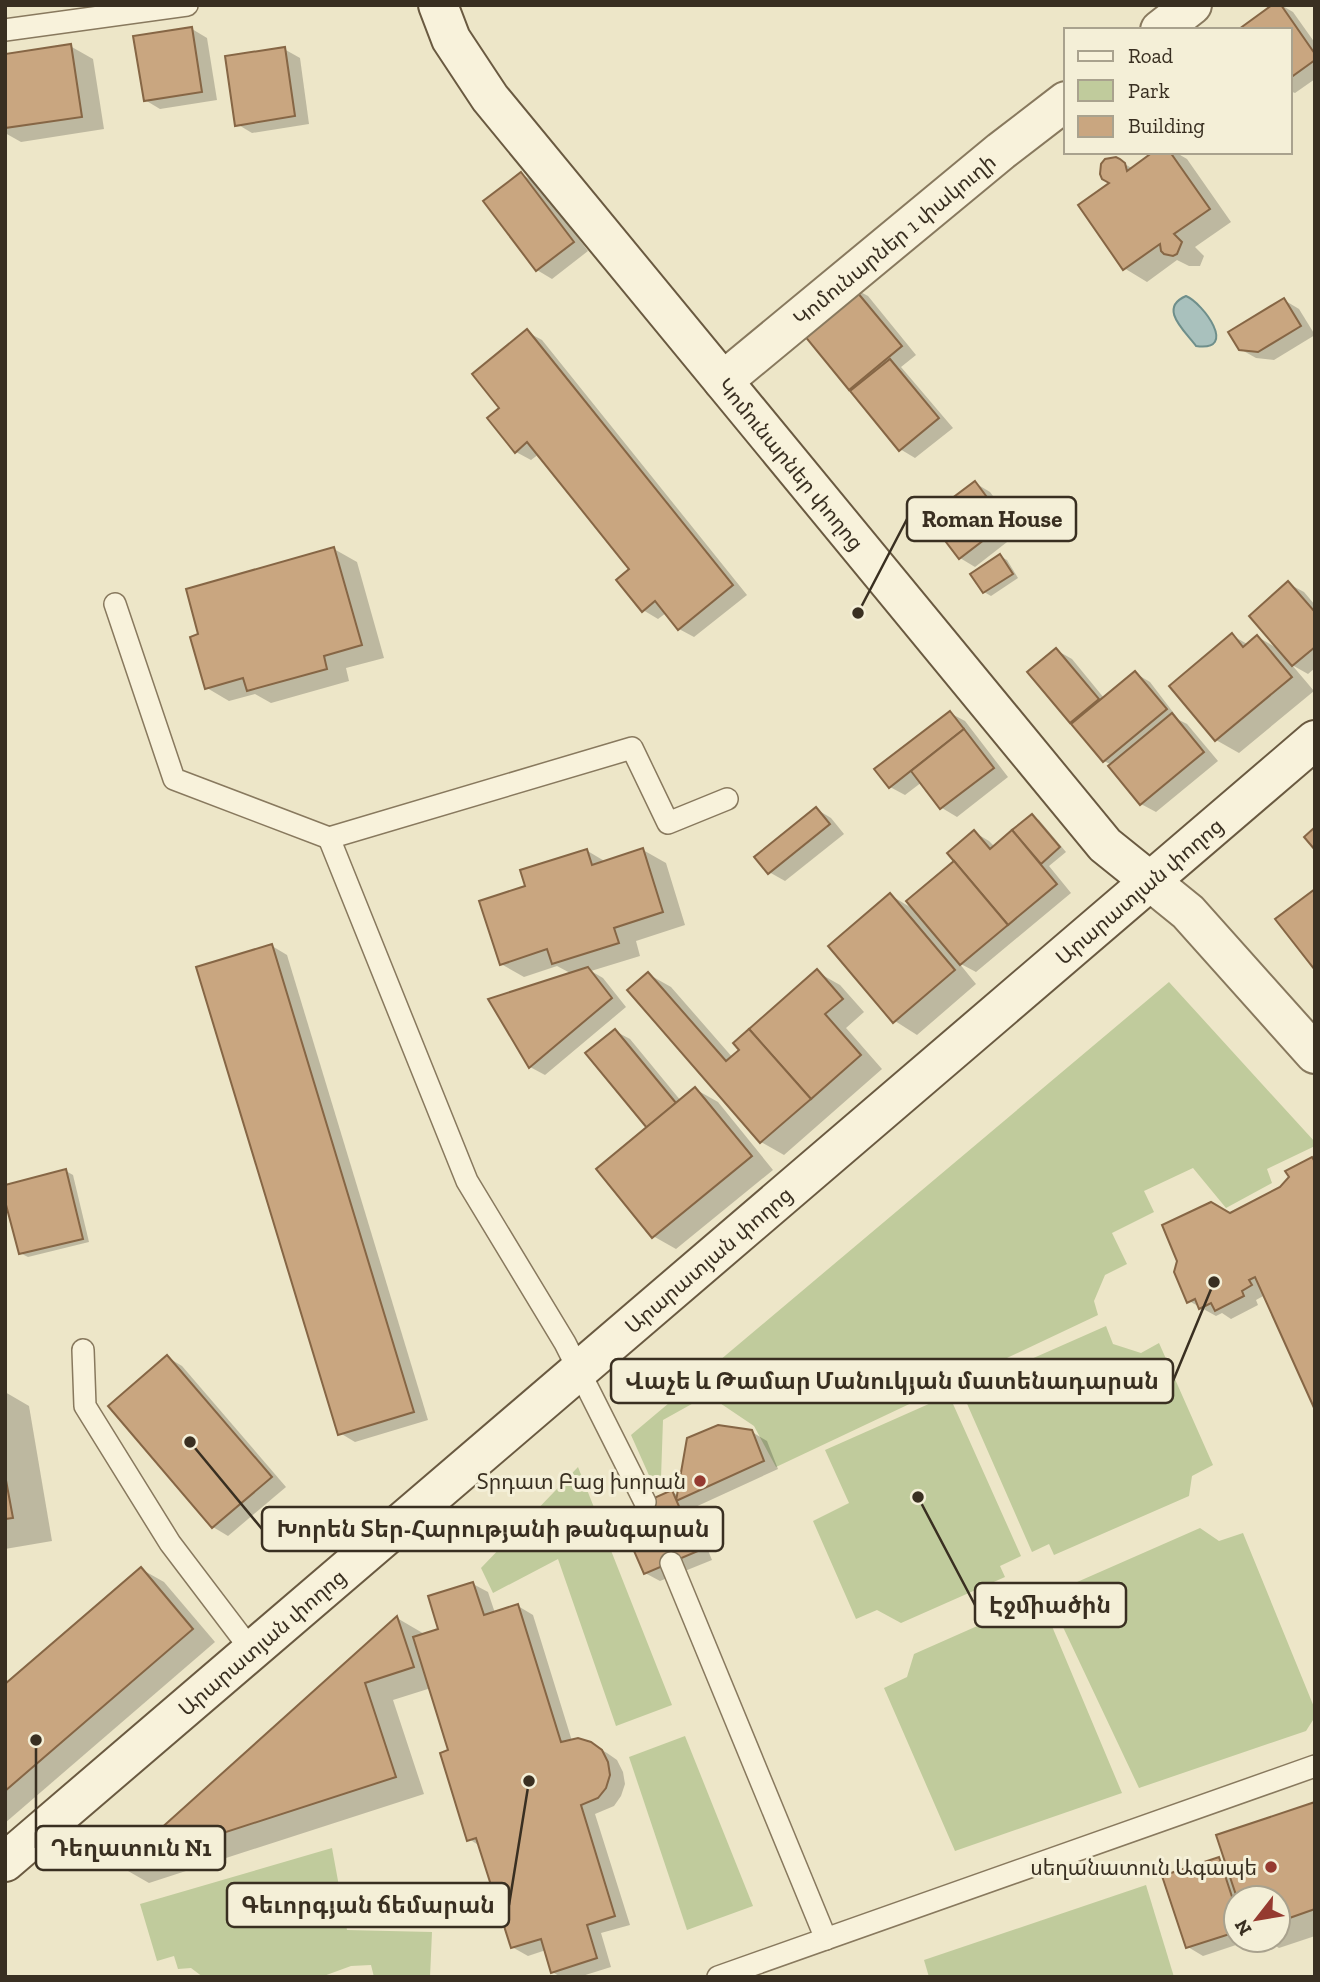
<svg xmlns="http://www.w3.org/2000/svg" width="1320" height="1982" font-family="'Zilla Slab','Noto Sans Armenian',serif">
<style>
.green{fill:#c0cb9c}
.water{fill:#a9c1bd;stroke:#6f8f8b;stroke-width:2}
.shadow{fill:#0003}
.building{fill:#c9a680;stroke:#866645;stroke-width:2}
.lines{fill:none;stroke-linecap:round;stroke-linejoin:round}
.lane-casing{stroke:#88795e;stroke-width:24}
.street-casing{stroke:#88795e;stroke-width:42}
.secondary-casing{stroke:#6a5a41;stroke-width:42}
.lane{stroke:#f8f2db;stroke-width:21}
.street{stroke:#f8f2db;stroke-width:38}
.secondary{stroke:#f8f2db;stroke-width:38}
.poi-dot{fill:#953a30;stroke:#f4efd7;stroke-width:2.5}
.labels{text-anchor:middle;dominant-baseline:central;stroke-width:6;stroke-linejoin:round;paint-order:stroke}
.street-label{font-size:21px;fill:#392f21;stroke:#f4efd7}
.poi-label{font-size:21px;fill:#392f21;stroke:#f4efd7;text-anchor:end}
.leader{fill:none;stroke:#392f21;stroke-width:2.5}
.callout-dot{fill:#392f21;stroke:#f4efd7;stroke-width:2.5}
.callout{fill:#f4efd7;stroke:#392f21;stroke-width:2.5}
.callout-label{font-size:23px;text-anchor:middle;font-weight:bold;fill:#392f21}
</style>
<rect width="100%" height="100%" fill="#ede6c8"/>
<g class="green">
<path d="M1169 982 1315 1142V1146L1267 1169 1272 1183 1226 1208 1193 1168 1144 1191 1154 1212 1112 1233 1127 1264 1105 1275 1094 1301 1098 1315 776 1467 754 1426 708 1395 663 1420 661 1478 652 1482 631 1435Z"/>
<path d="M1106 1326 1113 1344 1141 1353 1159 1343 1213 1465 1192 1476 1189 1496 1054 1555 1049 1544 1032 1552 961 1390Z"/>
<path d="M949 1395 1021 1556 1000 1566 1005 1577 901 1623 877 1610 856 1619 813 1521 849 1503 825 1450Z"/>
<path d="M578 1467 672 1705 616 1726 558 1559 493 1593 481 1568Z"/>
<path d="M1200 1528 1219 1541 1243 1533 1314 1707 1313 1720 1306 1731 1139 1788 1054 1608 1074 1599 1068 1586Z"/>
<path d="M1018 1608 1025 1621 1046 1612 1122 1793 955 1851 884 1688 907 1677 914 1654Z"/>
<path d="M685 1736 753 1906 687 1930 629 1757Z"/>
<path d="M332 1848 347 1930 432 1932 430 1977H374L371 1965 351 1966 321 1977H203L191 1968 178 1969 174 1956 157 1961 140 1904Z"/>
<path d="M1146 1885 1174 1977H929L924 1960Z"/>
</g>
<path class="water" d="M1186 296C1203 303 1239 352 1196 346 1184 330 1158 308 1186 296Z"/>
<g class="shadow">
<path d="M1275 5H1281L1293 12 1315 43V79L1295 93 1290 91V30H1241Z"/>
<path d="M192 29 207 38 217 100 160 109 145 100Z"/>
<path d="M70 46 93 59 104 129 21 142 5 133V56Z"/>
<path d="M284 49 300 58 309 124 252 133 237 124Z"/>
<path d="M1156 152H1175L1187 159 1231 222 1195 247 1204 256 1200 266H1189L1177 260 1147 282 1124 268 1112 183 1120 161 1133 169Z"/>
<path d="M521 174 537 183 588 251 552 279 537 270Z"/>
<path d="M853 288 868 296 916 355 901 367 953 428 915 458 900 449 850 388Z"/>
<path d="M1284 300 1299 309 1315 335 1274 360 1256 358 1240 349Z"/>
<path d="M527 332 542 340 747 595 694 637 679 629 666 613 658 619 643 610 631 569 539 454 531 460 516 452 502 408Z"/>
<path d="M975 483 990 492 1020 532 975 567 960 558Z"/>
<path d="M334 549 357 562 384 658 346 668 349 681 271 703 255 694 229 701 207 688Z"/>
<path d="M1000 556 1007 560 1018 578 991 596 984 592Z"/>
<path d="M1289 584 1304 592 1315 605V668L1308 674 1292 665 1314 691 1239 753 1216 740 1172 686 1233 636 1249 645 1258 637 1280 650Z"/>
<path d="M1056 650 1072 659 1104 698 1135 673 1150 682 1179 720 1187 724 1218 761 1156 812 1141 804 1112 765 1104 761 1071 722Z"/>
<path d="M950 713 965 721 1008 777 957 817 942 808 922 782 905 795 890 787Z"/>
<path d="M816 809 831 818 844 834 785 881 769 872Z"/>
<path d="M1032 816 1039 820 1066 852 1049 866 1071 893 976 972 959 963 976 984 917 1035 895 1021 890 895 915 910 956 861 974 832 989 841 995 847Z"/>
<path d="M586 850 606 862 643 850 666 863 685 925 636 941 640 956 591 971 603 978 626 1007 545 1075 530 1067 572 974 557 966 524 977 501 964 527 887Z"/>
<path d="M272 946 287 955 428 1420 355 1442 340 1433Z"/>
<path d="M817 972 840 985 864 1012 846 1028 882 1069 784 1155 761 1142 648 974 671 987 733 1058Z"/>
<path d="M615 1031 630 1039 681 1101 695 1089 718 1102 773 1170 676 1249 653 1236 649 1128Z"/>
<path d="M1312 1159 1315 1161V1406L1265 1295 1256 1300 1258 1305 1231 1319 1222 1313 1216 1316 1189 1301 1230 1215 1281 1189Z"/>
<path d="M66 1171 73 1175 89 1242 28 1257 20 1253Z"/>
<path d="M167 1357 182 1366 286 1487 228 1536 213 1527Z"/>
<path d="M5 1392 29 1406 52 1541 5 1549Z"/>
<path d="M752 1432 767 1441 778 1469 691 1509 712 1560 660 1581 645 1573 672 1492 679 1496Z"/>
<path d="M141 1569 164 1582 215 1642 5 1823V1686Z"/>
<path d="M473 1584 488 1592 495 1613 518 1606 533 1615 572 1741 590 1743 607 1753 617 1760 623 1772 625 1784 621 1796 614 1806 595 1814 630 1925 601 1933 611 1967 579 1977H561L552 1972 546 1950 528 1956 512 1947 480 1846 469 1839 451 1751 431 1688 393 1700 424 1794 149 1883 121 1867 397 1618 426 1635 440 1630Z"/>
<path d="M1315 1804V1936L1279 1948 1266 1940H1278V1898H1236V1940H1251L1203 1956 1188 1947 1219 1859 1227 1864Z"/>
</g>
<g class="building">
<path d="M1272 5H1281L1315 54V60L1290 78V30L1239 29Z"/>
<path d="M192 27 202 92 144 101 133 36Z"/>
<path d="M71 44 82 117 5 128V54Z"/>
<path d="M285 47 295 116 235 126 225 56Z"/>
<path d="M1153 152H1170L1210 209 1174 234 1182 242 1177 254 1173 256 1164 254 1161 251 1160 244 1123 270 1078 205 1109 183 1102 179 1100 174 1101 164 1105 159 1116 157 1120 159 1125 163 1127 171Z"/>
<path d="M521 172 574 242 536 271 483 201Z"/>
<path d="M852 286 902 346 849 390 799 329Z"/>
<path d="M1284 298 1301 326 1258 352 1239 350 1228 332Z"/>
<path d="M527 329 733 585 678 630 655 601 642 612 616 580 629 569 527 442 515 453 487 418 499 408 472 374Z"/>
<path d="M890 359 939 418 899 451 850 391Z"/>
<path d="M975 481 1006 523 959 559 927 517Z"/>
<path d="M334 547 362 645 324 656 327 669 247 691 243 678 205 689 190 637 198 634 186 589Z"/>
<path d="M1000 554 1013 574 983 593 970 574Z"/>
<path d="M1288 581 1315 612V647L1292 666 1249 616Z"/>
<path d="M1232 633 1243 647 1257 635 1292 677 1215 741 1169 686Z"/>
<path d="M1056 648 1099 699 1070 723 1027 672Z"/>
<path d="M1135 671 1167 709 1103 762 1071 724Z"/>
<path d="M950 711 964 729 889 788 874 769Z"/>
<path d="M1172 713 1204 752 1140 805 1108 766Z"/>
<path d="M964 729 994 768 940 809 911 771Z"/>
<path d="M816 807 830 824 768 874 754 857Z"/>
<path d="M1032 814 1060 847 1041 864 1012 830Z"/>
<path d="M1315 827V850L1304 837Z"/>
<path d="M974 830 990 849 1012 830 1057 884 1008 925 947 853Z"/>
<path d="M643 848 663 912 614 928 619 943 552 964 547 949 500 965 479 901 525 886 520 870 587 849 592 865Z"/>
<path d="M954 861 1008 925 960 965 906 901Z"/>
<path d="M1315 889V970L1275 919Z"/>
<path d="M890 893 955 970 893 1023 828 946Z"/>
<path d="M272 944 414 1412 338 1435 196 967Z"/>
<path d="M588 967 612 998 529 1068 488 999Z"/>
<path d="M817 969 843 999 825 1014 861 1055 811 1099 749 1029Z"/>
<path d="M648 972 726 1061 739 1050 733 1043 749 1029 811 1099 760 1143 627 990Z"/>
<path d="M615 1029 676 1103 647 1128 585 1053Z"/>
<path d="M695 1087 752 1156 652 1238 596 1169Z"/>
<path d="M1312 1157 1315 1162V1410L1255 1277 1249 1280 1252 1285 1242 1291 1244 1296 1215 1311 1211 1303 1199 1309 1195 1299 1187 1303 1174 1272 1177 1261 1162 1225 1211 1202 1230 1213 1280 1187 1289 1177 1285 1171Z"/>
<path d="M66 1169 83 1239 19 1254 5 1201V1185Z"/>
<path d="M167 1355 272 1477 212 1528 108 1406Z"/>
<path d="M718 1425 752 1430 764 1461 676 1501 687 1438Z"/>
<path d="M5 1475 13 1518 5 1519Z"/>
<path d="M672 1490 698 1551 644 1574 618 1514Z"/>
<path d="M141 1567 193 1629 5 1791V1684Z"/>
<path d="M473 1582 484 1615 518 1604 561 1742 578 1738 591 1742 602 1750 608 1762 610 1775 606 1788 598 1798 581 1805 615 1916 587 1925 597 1958 551 1973 541 1939 511 1948 476 1838 467 1841 440 1753 448 1750 413 1637 438 1629 428 1596Z"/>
<path d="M397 1616 414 1667 365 1683 396 1777 118 1867Z"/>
<path d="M1315 1802V1909L1278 1922V1898H1237L1216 1835Z"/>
<path d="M1219 1857 1236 1909V1932L1186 1948 1162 1876Z"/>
</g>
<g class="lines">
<g class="lane-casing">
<g id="lane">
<path d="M5 30 187 5"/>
<path d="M115 604 174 779 329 838"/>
<path d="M83 1350 85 1406 170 1543 252 1651"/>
<path d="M645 1502 565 1343 467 1181 329 838 632 748 668 823 727 799"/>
<path d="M671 1563 826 1939"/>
<path d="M718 1977 1315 1766"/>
</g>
</g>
<g class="street-casing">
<g id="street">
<path d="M1160 30 1192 5"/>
<path id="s1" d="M723 381 1001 151 1066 101"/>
<path d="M1151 882 1188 912 1315 1054"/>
</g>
</g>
<g class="secondary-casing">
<g id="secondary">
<path id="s2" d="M438 5 451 39 490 98 1105 845 1151 882"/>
<path id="s3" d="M5 1862 1315 740"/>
</g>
</g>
<use href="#lane" class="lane"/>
<use href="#street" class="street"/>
<use href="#secondary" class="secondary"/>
</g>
<g class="poi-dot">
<circle cx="700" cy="1481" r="7"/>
<circle cx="1271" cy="1867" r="7"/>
</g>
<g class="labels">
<g class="street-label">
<text stroke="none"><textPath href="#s1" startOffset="222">Կոմունարներ 1 փակուղի</textPath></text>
<text stroke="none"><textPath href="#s2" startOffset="581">Կոմունարներ փողոց</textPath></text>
<text stroke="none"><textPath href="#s3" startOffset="1493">Արարատյան փողոց</textPath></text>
<text stroke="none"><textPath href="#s3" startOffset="926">Արարատյան փողոց</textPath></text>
<text stroke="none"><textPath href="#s3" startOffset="338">Արարատյան փողոց</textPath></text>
</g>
<g class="poi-label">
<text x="686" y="1481">Տրդատ Բաց խորան</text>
<text x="1257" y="1867">սեղանատուն Ագապե</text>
</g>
</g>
<path class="leader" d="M858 613L907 519M1214 1282L1173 1381M190 1442L262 1529M918 1497L975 1605M36 1740L36 1848M529 1781L509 1905"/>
<g class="callout-dot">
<circle cx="858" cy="613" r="7"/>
<circle cx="1214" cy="1282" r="7"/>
<circle cx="190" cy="1442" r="7"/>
<circle cx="918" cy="1497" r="7"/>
<circle cx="36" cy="1740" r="7"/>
<circle cx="529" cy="1781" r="7"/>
</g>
<g class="callout">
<rect x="907" y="497" width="169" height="44" rx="7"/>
<rect x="611" y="1359" width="562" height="44" rx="7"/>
<rect x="262" y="1507" width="461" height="44" rx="7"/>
<rect x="975" y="1583" width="151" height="44" rx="7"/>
<rect x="36" y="1826" width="189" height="44" rx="7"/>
<rect x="227" y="1883" width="282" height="44" rx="7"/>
</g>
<g class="callout-label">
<text x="992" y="527">Roman House</text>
<text x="892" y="1389">Վաչե և Թամար Մանուկյան մատենադարան</text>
<text x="493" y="1537">Խորեն Տեր-Հարությանի թանգարան</text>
<text x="1050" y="1613">Էջմիածին</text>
<text x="131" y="1856">Դեղատուն N1</text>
<text x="368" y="1913">Գեւորգյան ճեմարան</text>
</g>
<rect width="1320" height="1982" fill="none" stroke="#392f21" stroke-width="14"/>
<rect x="1064" y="28" width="228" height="126" fill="#f4efd7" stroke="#a9a28e" stroke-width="2"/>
<rect x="1078" y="51" width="35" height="10" fill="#f8f2db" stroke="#a9a28e" stroke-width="2"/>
<text x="1128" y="63" font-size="21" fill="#392f21">Road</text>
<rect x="1078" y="80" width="35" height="21" fill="#c0cb9c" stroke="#a9a28e" stroke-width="2"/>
<text x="1128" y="98" font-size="21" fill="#392f21">Park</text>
<rect x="1078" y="116" width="35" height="21" fill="#c9a680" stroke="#a9a28e" stroke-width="2"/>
<text x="1128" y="133" font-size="21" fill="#392f21">Building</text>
<g transform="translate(1257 1919) rotate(239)"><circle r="33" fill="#f4efd7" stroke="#a9a28e" stroke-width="2"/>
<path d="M0-5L12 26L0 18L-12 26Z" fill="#953a30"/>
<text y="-10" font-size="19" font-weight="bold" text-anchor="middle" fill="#392f21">N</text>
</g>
</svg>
